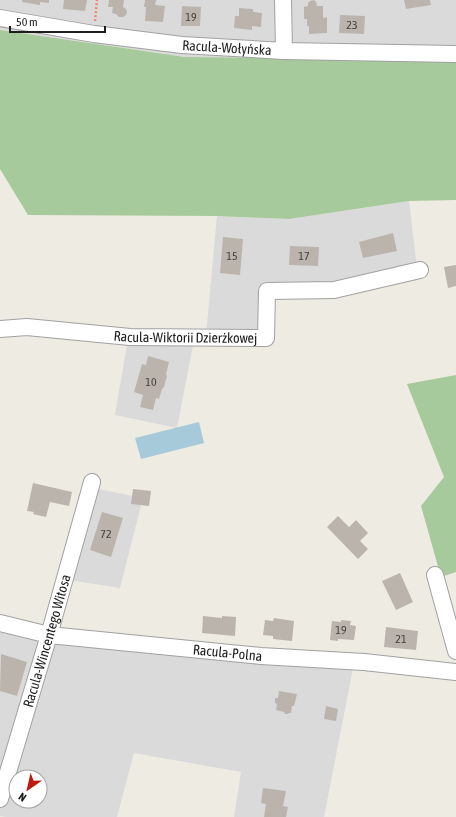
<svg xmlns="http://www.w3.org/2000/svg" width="456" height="817" font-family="'Asap Condensed',sans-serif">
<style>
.residential{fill:#dbdada;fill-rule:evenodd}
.forest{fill:#a6ca9b}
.water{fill:#a6cad9}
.building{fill:#bab4ad}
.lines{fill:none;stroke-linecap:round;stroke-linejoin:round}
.minor-casing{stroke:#a1a1a1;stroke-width:18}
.path{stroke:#f08772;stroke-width:2.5;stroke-dasharray:2 2;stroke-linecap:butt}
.minor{stroke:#fff;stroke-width:16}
.labels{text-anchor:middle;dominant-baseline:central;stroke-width:3.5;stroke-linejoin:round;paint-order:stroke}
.number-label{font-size:12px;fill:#444341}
.street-label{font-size:14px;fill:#1d1d1d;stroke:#fff}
</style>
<rect width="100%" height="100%" fill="#eeebe3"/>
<g class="residential">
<path d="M0 0H456V60L185 57 0 30Z"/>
<path d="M409 201 418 276 272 294 265 335H206L217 216 289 219Z"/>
<path d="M129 333 195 335 177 428 115 415Z"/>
<path d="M93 488 143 498 120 588 69 580Z"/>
<path d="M0 623 355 658 324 817H234L241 772 134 753 117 817H6L0 816ZM16 777H40V801H16Z"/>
</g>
<g class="forest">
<path d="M0 30 185 57 456 60V200L409 201 289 219 217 216 28 215 0 169Z"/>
<path d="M456 375V572L441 577 421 506 444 477 407 384Z"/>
</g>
<path class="water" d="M199 422 204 443 141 459 135 438Z"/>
<g class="building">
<path d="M22 0H49V3L40 2V5L22 2Z"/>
<path d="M64 0H87L85 11 63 9Z"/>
<path d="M109 0H124L123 7 125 8 127 11 126 15 123 17H119L116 14 112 13 113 7H108Z"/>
<path d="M145 0H156L155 5 165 6 163 22 145 21 146 7H144Z"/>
<path d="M314 0 316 2 317 6H323V18L327 17V33L309 34V26H307V19H304V7L308 6V3L310 1Z"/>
<path d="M404 0H430L431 5 406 9Z"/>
<path d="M182 6 201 7 200 26H181Z"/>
<path d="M239 8 253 9V12L262 13 261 27 252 26V30L234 28 235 16H239Z"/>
<path d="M340 15 365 16 364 34 339 33Z"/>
<path d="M393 233 397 251 363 258 359 242Z"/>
<path d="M223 237 243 239 240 275 220 273Z"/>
<path d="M290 246 319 247 318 266 289 265Z"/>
<path d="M456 265V286L448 288 444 267Z"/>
<path d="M148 356 169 362 166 374 167 376 164 387 162 389 159 399 156 398 153 410 140 407 143 395 134 392 142 364 146 365Z"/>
<path d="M33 483 72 492 69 506 50 502 46 517 33 514 34 512 27 511Z"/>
<path d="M133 489 151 491 149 506 131 504Z"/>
<path d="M102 512 123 518 111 557 90 550Z"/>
<path d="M338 516 349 527 356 520 368 533 360 541 368 549 358 559 327 527Z"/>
<path d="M400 573 413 602 396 610 382 581Z"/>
<path d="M203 616 222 618V616L236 617 235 636 202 633Z"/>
<path d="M274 618 294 621 292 641 273 639V636L263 635 265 620 273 621Z"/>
<path d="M341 620 351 621 350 625 356 626 354 640 338 639V641L330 640 332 621 341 622Z"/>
<path d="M386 627 418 631 416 650 384 647Z"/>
<path d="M1 654 27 662 17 696 0 691Z"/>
<path d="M279 691 297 694 294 706H292L291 713H289L288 714H285L284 712 276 710 277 704 275 703V698H278Z"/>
<path d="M326 706 338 709 336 721 324 719Z"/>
<path d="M263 788 286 791 283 806 288 807 286 817H264L266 804 261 803Z"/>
</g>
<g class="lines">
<g class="minor-casing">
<g id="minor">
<path d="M283 0 284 51"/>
<path id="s1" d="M0 18 94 34 182 45 284 51 456 54"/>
<path id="s2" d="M0 329 27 327 130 337 266 338 267 291 334 290 420 270"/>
<path d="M435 575 456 651"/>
<path id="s3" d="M0 623 49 635 261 656 364 662 456 672"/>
<path id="s4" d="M0 799 49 635 92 482"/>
</g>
</g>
<path class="path" d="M95 21 97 0"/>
<use href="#minor" class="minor"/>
</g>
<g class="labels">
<g class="number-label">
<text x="191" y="17">19</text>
<text x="352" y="25">23</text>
<text x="232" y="256">15</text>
<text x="304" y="256">17</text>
<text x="151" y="382">10</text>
<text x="106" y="534">72</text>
<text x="341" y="630">19</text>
<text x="401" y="639">21</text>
</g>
<g class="street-label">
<text stroke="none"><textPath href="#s1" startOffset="229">Racula-Wołyńska</textPath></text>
<text stroke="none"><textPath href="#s2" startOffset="186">Racula-Wiktorii Dzierżkowej</textPath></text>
<text stroke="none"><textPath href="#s4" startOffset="165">Racula-Wincentego Witosa</textPath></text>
<text stroke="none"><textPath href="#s3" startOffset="230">Racula-Polna</textPath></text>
</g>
</g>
<g transform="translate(28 789) rotate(214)"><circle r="19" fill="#ffffff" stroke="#a5a5a5"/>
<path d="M0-3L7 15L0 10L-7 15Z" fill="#bd180d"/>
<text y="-6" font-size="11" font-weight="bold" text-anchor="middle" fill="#1d1d1d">N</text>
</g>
<path d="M10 26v6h95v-6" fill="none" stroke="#1d1d1d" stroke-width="2"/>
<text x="16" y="26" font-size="12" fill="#1d1d1d" stroke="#ffffff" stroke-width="3" paint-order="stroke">50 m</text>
</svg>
